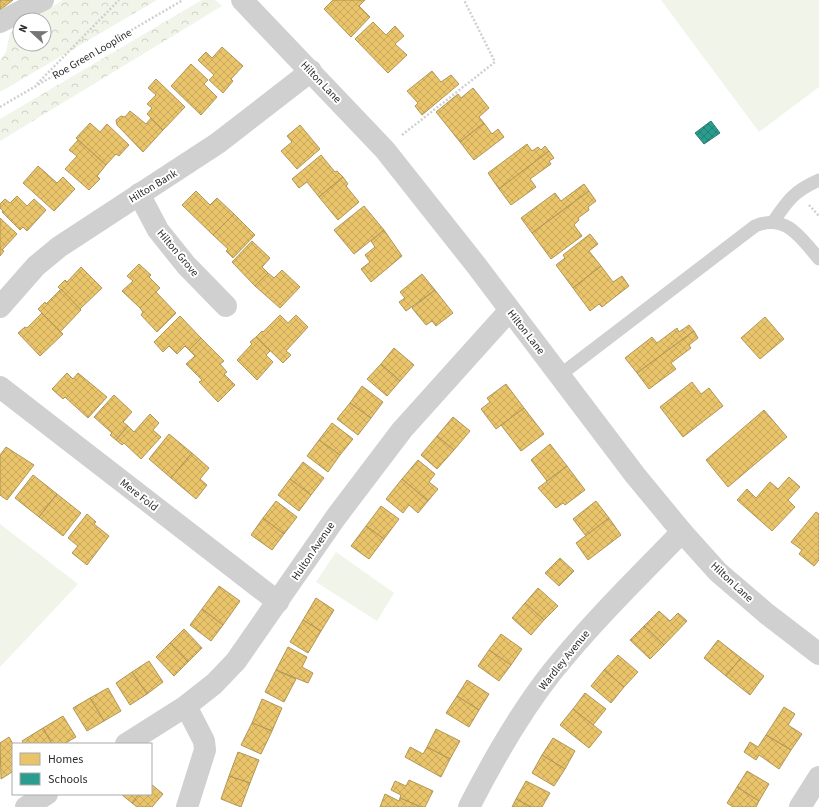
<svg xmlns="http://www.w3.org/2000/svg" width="819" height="807" font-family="'Source Sans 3',sans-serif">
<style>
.green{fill:#f0f4e9}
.forest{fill:url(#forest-crowns)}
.homes{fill:url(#homes-cross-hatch);stroke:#b09657}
.schools{fill:url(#schools-cross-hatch);stroke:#2a7b71}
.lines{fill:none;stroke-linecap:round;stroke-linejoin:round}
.path{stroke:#d0d0d0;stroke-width:2.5;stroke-dasharray:2 2;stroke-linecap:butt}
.service{stroke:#d0d0d0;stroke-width:13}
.minor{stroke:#d0d0d0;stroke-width:22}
.tertiary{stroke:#d0d0d0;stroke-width:22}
.labels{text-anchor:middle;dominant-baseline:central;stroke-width:4;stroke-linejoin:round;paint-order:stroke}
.street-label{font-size:11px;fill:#2b2b2b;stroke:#fff}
</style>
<defs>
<pattern id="forest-crowns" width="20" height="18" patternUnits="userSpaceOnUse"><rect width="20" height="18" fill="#f0f4e9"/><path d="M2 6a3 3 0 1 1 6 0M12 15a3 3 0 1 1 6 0" fill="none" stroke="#ced1c8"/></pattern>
<pattern id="homes-cross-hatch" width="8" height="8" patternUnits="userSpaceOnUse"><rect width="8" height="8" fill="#e9c46a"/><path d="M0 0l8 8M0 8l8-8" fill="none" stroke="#c8a95c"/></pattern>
<pattern id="schools-cross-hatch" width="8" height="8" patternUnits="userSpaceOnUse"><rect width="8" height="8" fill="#2a9d8f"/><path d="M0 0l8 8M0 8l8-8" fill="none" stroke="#248075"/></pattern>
</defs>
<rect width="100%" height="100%" fill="#fff"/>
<g class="green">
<path d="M661 0H819V87L759 132Z"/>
<path d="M0 524 78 584 0 667Z"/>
<path d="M336 552 394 593 377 621 316 582Z"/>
</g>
<g class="forest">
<path d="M63 0H157L0 92V61L6 52 10 33 20 27V44H44V20H31Z"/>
<path d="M202 0H215L222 6 0 141V119Z"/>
</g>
<g class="homes">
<path d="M0 0H13L0 10Z"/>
<path d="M333 0H365L359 6 370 17 351 37 324 9Z"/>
<path d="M373 22 386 35 395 26 404 36 395 44 407 55 388 73 355 39Z"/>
<path d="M222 47 243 66 231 79 233 81 223 93 209 80 214 75 198 60 206 52 212 58Z"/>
<path d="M191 64 208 80 204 84 217 97 201 115 171 86Z"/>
<path d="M432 71 441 82 451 75 459 84 422 115 415 106 418 103 407 91Z"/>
<path d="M156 79 185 107 163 130 147 114 152 108 147 104 156 95 148 88Z"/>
<path d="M473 88 489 108 479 117 484 123 460 142 436 112 458 94 461 98Z"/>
<path d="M130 111 146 124 151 118 163 130 143 152 117 125 116 120 121 116 125 117Z"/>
<path d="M90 123 100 132 107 124 129 145 119 156 116 154 106 165 76 138Z"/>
<path d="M484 123 492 134 498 129 504 137 474 160 460 142Z"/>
<path d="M300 125 320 149 297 169 281 151 292 142 287 136Z"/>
<path d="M78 140 106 165 97 176 100 179 89 190 65 169 77 156 69 150Z"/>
<path d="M527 144 532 151 538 147 541 150 545 146 549 151 499 189 488 173Z"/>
<path d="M549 151 554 158 549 161 551 164 530 179 536 187 511 205 499 189Z"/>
<path d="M321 155 335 172 337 171 343 177 319 197 307 182 299 188 292 179Z"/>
<path d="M38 166 57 183 63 177 75 189 54 211 23 183Z"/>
<path d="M343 177 348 184 346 186 359 202 338 220 319 197Z"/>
<path d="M584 184 589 191 532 233 521 218 555 193 561 201Z"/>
<path d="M196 191 210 205 217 198 234 214 213 235 182 205Z"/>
<path d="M589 191 596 201 588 207 589 210 578 218 579 220 574 225 582 236 551 259 532 233Z"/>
<path d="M17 196 27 206 34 199 46 210 27 231 23 227 20 230 2 212 3 211 0 208V204L5 199 10 203Z"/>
<path d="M364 206 384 230 354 254 334 230Z"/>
<path d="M234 214 255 235 233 258 226 251 228 249 213 235Z"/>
<path d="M0 218 17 234 2 250 4 251 0 256Z"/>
<path d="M384 230 402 256 371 282 361 269 370 262 365 255 375 247 371 241Z"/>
<path d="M590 234 598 244 589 251 601 266 573 288 556 265 565 258 563 255Z"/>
<path d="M252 241 270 258 262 267 268 273 255 286 232 262Z"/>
<path d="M139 264 151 275 149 277 160 288 140 308 122 291 133 281 127 276Z"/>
<path d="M601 266 613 282 622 276 629 286 602 307 599 304 590 311 573 288Z"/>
<path d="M81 267 102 288 80 309 58 287 65 280 67 282Z"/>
<path d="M282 270 300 287 280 308 255 286 268 273 274 278Z"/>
<path d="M422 274 435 290 406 311 399 302 405 298 400 292Z"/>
<path d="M61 289 81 310 60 332 38 309 45 302 46 304Z"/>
<path d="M435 290 453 313 436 326 432 321 426 325 412 308Z"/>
<path d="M156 292 176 313 157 332 141 315 143 312 140 308Z"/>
<path d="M42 313 63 334 40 356 18 333 25 327 27 328Z"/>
<path d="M280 315 288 323 296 315 308 327 286 351 291 355 283 363 256 337 262 331 263 332Z"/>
<path d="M180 316 201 338 189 350 185 346 177 354 169 346 163 352 154 342Z"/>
<path d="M765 317 784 339 760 359 741 338Z"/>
<path d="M689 325 694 331 637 373 625 358 652 337 657 343 677 328 679 332Z"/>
<path d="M694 331 698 338 689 345 691 348 671 363 676 369 649 389 637 373Z"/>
<path d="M256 337 270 351 266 355 273 362 257 380 237 360 252 344 250 342Z"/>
<path d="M201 338 224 361 220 364 227 372 224 374 235 385 218 402 199 382 202 380 186 364 195 356 189 350Z"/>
<path d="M394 348 414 365 400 381 381 364Z"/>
<path d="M381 364 400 381 387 396 367 379Z"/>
<path d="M67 373 73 379 78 373 107 397 88 418 65 397 63 399 52 389Z"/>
<path d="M692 382 701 394 709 388 723 406 683 437 660 407Z"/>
<path d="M506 384 524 408 496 429 481 409 490 402 487 398Z"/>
<path d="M362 386 383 402 371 418 350 403Z"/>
<path d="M114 395 132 412 123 422 128 426 116 440 110 435 112 433 94 417Z"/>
<path d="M350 403 371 418 358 435 337 419Z"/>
<path d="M524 408 544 434 521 451 501 425Z"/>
<path d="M764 410 787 437 728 487 706 460Z"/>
<path d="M150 414 159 423 153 430 161 437 141 459 124 443 122 445 116 440 128 426 134 432Z"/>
<path d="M453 417 470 431 454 450 437 436Z"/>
<path d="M332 423 353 439 340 455 319 440Z"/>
<path d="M169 434 192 453 171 478 149 459Z"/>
<path d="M437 436 454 450 437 469 421 455Z"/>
<path d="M319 440 340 455 328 472 307 456Z"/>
<path d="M550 444 567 466 547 481 531 460Z"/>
<path d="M6 447 34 465 7 500 0 495V455Z"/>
<path d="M192 453 209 468 200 479 207 485 196 499 171 478Z"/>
<path d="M418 460 435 474 429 482 438 489 428 501 402 479Z"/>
<path d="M303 462 324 478 311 495 290 479Z"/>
<path d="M567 466 585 490 565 505 563 503 556 508 538 488Z"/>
<path d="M33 475 57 494 39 517 15 498Z"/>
<path d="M789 477 800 487 788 500 795 507 772 531 737 500 747 489 756 498 770 482 778 489Z"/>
<path d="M290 479 311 495 299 511 278 495Z"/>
<path d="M402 479 428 501 418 513 409 505 403 513 386 499Z"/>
<path d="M57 494 81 513 63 536 39 517Z"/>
<path d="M276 501 297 517 284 534 263 518Z"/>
<path d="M596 501 609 518 586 536 573 519Z"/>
<path d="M381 506 399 519 384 539 366 526Z"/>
<path d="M816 512 819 514V560L814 566 799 554 802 550 791 542Z"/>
<path d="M87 514 96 522 94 524 109 536 87 565 72 553 78 546 68 538Z"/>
<path d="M263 518 284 534 272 550 251 535Z"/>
<path d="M609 518 621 535 588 560 576 543Z"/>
<path d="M366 526 384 539 369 559 351 546Z"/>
<path d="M560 558 574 571 559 586 545 573Z"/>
<path d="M219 586 240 601 223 625 202 609Z"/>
<path d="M538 588 558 606 544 620 525 603Z"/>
<path d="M316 598 334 610 321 631 303 620Z"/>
<path d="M525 603 544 620 531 635 512 618Z"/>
<path d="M202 609 223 625 211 641 190 625Z"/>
<path d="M659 611 670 621 678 613 687 621 664 645 644 626Z"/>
<path d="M303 620 321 631 308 653 290 642Z"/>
<path d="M644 626 664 645 650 659 630 640Z"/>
<path d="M184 629 202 648 188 662 170 643Z"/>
<path d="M501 634 522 649 511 665 489 650Z"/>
<path d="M718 640 741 658 726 676 704 658Z"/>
<path d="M170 643 188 662 174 676 156 657Z"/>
<path d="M288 647 307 657 302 667 313 673 308 683 276 670Z"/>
<path d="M489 650 511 665 499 681 478 666Z"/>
<path d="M618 655 638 672 624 687 604 670Z"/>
<path d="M741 658 764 676 750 695 726 676Z"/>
<path d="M149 661 163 682 147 694 132 672Z"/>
<path d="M276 670 296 679 284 702 265 692Z"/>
<path d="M604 670 624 687 611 703 591 686Z"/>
<path d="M132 672 147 694 130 705 116 683Z"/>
<path d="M467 680 489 694 479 710 457 696Z"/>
<path d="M108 688 121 711 104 721 90 698Z"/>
<path d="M585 693 606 709 593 725 573 709Z"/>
<path d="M457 696 479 710 469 727 446 713Z"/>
<path d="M90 698 104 721 87 731 73 708Z"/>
<path d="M262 699 282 708 272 731 252 723Z"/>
<path d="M784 707 795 714 788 725 802 734 791 750 766 735Z"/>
<path d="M573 709 602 732 589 748 560 725Z"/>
<path d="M63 716 76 737 64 744H52L43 728Z"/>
<path d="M252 723 272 731 261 754 241 745Z"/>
<path d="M43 728 52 744H24L22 741Z"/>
<path d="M436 729 460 741 450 759 427 747Z"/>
<path d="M766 735 791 750 779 769 759 755 756 760 744 752 750 742 758 747Z"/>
<path d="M9 737 13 744V773L12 772 1 779 0 743Z"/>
<path d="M553 738 575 751 565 769 542 755Z"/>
<path d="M410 747 423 754 427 747 450 759 441 777 405 757Z"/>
<path d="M238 752 259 760 250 783 229 776Z"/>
<path d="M542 755 565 769 554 786 532 773Z"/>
<path d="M747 771 769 784 759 801 737 787Z"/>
<path d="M229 776 250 783 241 807 221 799Z"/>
<path d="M409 780 433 791 425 807H421L400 798 401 795 391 790 395 781 406 786Z"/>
<path d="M526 781 550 793 542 807H531L516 799Z"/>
<path d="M151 784 163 794 152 807H137L132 803 139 794H151Z"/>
<path d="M737 787 759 801 756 807H733L727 803Z"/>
<path d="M121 794H139L132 803Z"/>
<path d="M385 794 399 801 400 798 421 807H380Z"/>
<path d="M516 799 531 807H512Z"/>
</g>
<path class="schools" d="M711 121 720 133 704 144 695 133Z"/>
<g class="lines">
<g class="path">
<path d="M37 84 119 0"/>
<path d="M0 107 183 0"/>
<path d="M402 135 495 62 464 0"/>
<path d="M809 205 819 216"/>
</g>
<g class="service">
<path d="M773 222C788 200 794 191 819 180"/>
<path d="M560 375 755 226C786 213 801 238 819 259"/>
</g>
<g class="minor">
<path d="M0 22 43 0"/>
<path d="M139 194 158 230 186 265 226 306"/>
<path d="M0 307 36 266 59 247 218 143 311 71"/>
<path d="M0 387 278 602"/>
<path d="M186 706 204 741 205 750 187 807"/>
<path d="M469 807C493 760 519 714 552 672 592 622 638 577 682 532"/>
<path d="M800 807 819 777"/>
</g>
<g class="tertiary">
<path d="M242 0 385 150 476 265 635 475 682 532 718 572 767 614 819 654"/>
<path d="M126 744 186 706 214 684 236 661 336 517 402 430 509 311"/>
<path d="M26 807 47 794"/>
</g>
</g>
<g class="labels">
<g class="street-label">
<text transform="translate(92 54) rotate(-30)">Roe Green Loopline</text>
<text transform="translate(321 82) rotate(46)">Hilton Lane</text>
<text transform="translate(153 186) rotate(-31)">Hilton Bank</text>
<text transform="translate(178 253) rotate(50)">Hilton Grove</text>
<text transform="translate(526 332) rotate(52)">Hilton Lane</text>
<text transform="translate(139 495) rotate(38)">Mere Fold</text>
<text transform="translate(313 551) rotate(-56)">Hulton Avenue</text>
<text transform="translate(732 582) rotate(43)">Hilton Lane</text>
<text transform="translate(564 660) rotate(-51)">Wardley Avenue</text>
</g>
</g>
<rect x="12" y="743" width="140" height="52" fill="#ffffff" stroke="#aaaaaa"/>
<rect x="20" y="753" width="20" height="12" fill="#e9c46a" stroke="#aaaaaa"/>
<text x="48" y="763" font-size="12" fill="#2b2b2b">Homes</text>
<rect x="20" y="773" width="20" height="12" fill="#2a9d8f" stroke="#aaaaaa"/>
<text x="48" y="783" font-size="12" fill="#2b2b2b">Schools</text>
<g transform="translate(32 32) rotate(292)"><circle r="19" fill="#ffffff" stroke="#aaaaaa"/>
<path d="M0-3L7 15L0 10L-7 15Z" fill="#757575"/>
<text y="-6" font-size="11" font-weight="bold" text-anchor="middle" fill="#2b2b2b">N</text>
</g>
</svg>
